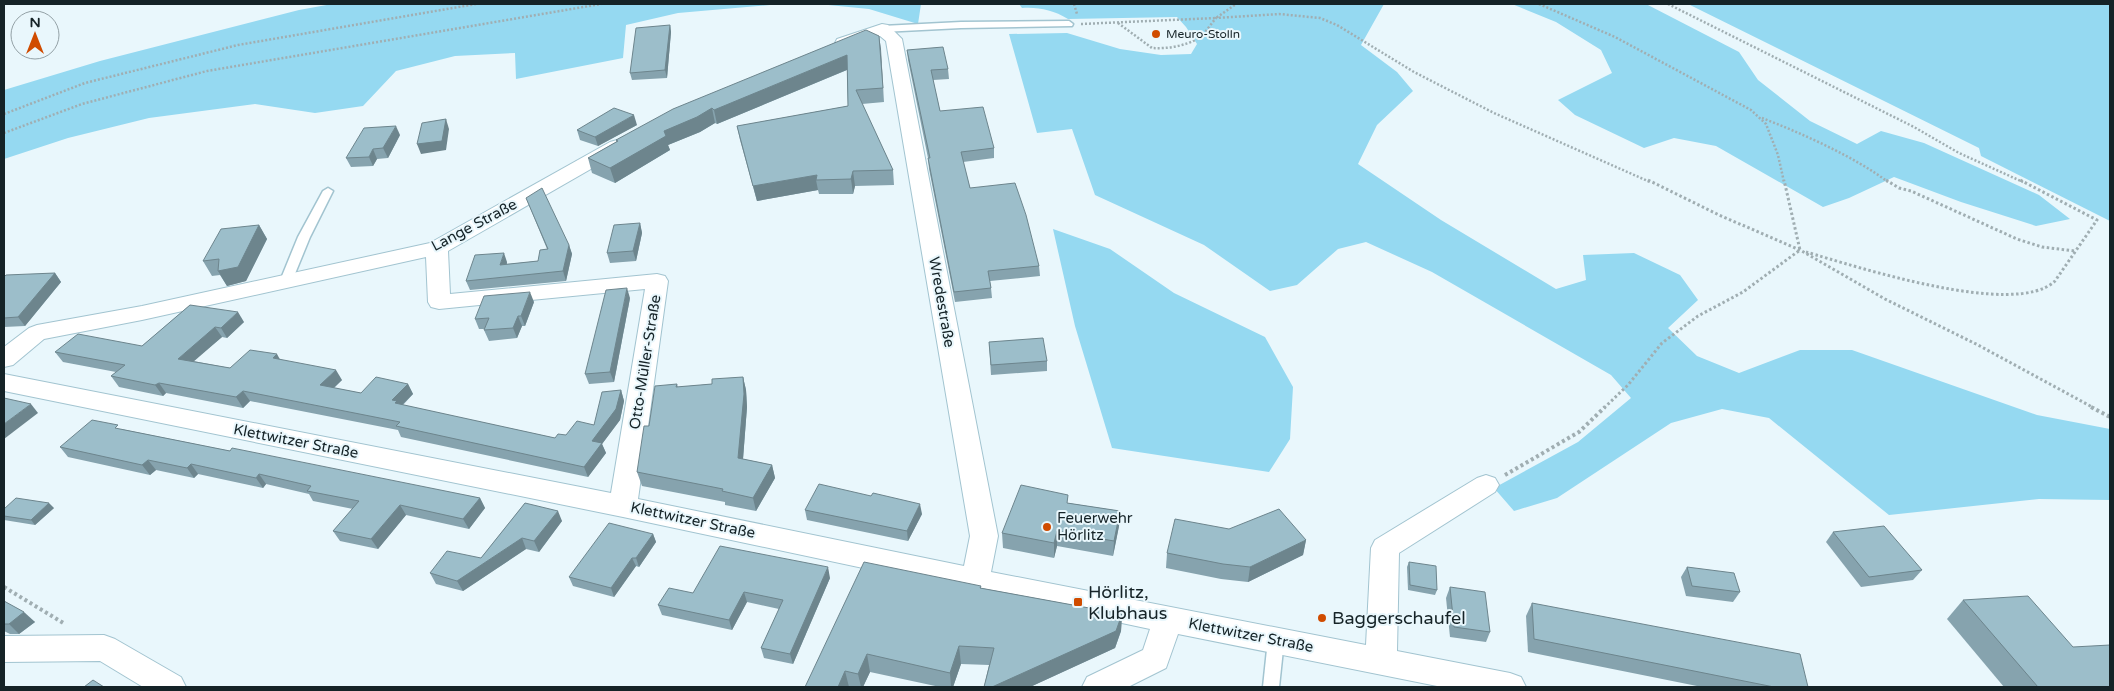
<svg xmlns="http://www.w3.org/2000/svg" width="2114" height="691" font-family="'Varela Round',sans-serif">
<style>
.green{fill:#95d9f1}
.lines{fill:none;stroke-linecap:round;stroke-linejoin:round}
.service-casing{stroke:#a2c4d0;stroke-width:3}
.minor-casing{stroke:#a2c4d0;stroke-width:2}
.path-far2{stroke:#a0aeb2;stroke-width:2.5;stroke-dasharray:2 2;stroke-linecap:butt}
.path-far1{stroke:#a0aeb2;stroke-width:3;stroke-dasharray:2.5 2.5;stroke-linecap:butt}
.path{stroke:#a0aeb2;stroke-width:4;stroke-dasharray:3 3;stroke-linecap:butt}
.service{fill:#fff;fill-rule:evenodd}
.minor{fill:#fff;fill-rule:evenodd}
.wall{fill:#86a3ae}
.shaded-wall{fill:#6d858d}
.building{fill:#9cbeca;stroke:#6d858d}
.poi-dot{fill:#d04c00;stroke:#e9f7fc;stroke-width:2}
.labels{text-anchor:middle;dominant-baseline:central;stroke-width:4;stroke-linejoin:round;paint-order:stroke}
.far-poi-label{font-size:12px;fill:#152327;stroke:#e9f7fc;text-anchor:start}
.street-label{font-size:15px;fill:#152327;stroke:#e9f7fc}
.poi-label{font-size:15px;fill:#152327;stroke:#e9f7fc;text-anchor:start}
.near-poi-label{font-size:18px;fill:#152327;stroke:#e9f7fc;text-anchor:start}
</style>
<rect width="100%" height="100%" fill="#e9f7fc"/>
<g class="green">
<path d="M332 4H921L918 24 869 9 818 4 770 5 678 13 626 25 623 58 516 79 515 53 455 56 396 71 363 106 315 113 255 104 149 118 68 138 4 159V90L100 61 299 10Z"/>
<path d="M1019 4H1384L1361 45 1397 72 1413 91 1377 125 1358 164 1441 220 1556 289 1586 280 1583 255 1634 253 1680 275 1698 300 1668 328 1697 356 1739 373 1800 350H1852L2037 415 2110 429V500L2039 499 1889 515 1769 418 1722 409 1671 423 1557 498 1514 511 1494 488 1578 442 1631 398 1611 375 1432 272 1366 242 1338 249 1297 285 1270 291 1204 245 1095 195 1072 129 1037 133 1009 34 1067 33 1120 49 1161 55 1191 54 1197 44 1186 27 1177 17 1068 19C1053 10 1039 7 1022 8Z"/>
<path d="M1512 4H1646L1739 52 1758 80 1810 121 1857 144 1881 131 1924 143 2039 195 2070 219 2036 226 1961 202 1894 177 1849 198 1823 207 1716 146 1674 138 1644 148 1575 115 1558 100 1612 73 1601 50 1556 22Z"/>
<path d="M1688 4H2110V221L1981 156 1979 148Z"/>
<path d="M1053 229 1110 249 1174 293 1265 337 1293 387 1290 439 1269 472 1112 448 1075 326Z"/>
</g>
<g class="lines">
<g class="service-casing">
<g id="service">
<path d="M1069 21 1073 24 1072 26 961 28 882 32 878 29 882 26 961 22Z"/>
<path d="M328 188 333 191 310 237 292 281 290 284H282L280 281 298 237 323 191Z"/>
<path d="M1276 633 1282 635 1284 640 1279 687H1263L1268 640 1270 635Z"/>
</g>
</g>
<g class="minor-casing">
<g id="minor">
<path d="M882 24 888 25 902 39 998 536 991 572 1366 645 1371 548 1375 540 1477 478 1486 475 1495 478 1499 485 1495 492 1399 553 1397 651 1510 673 1521 677 1526 687H1442L1178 634 1166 668 1128 687H1082L1087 677 1143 650 1150 629 623 517 4 391V374L611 493 645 289 439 309 431 307 428 302 426 257 142 320 44 339 13 365 4 367V347L29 328 37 325 142 306 430 243 610 142 617 140 624 142 627 146 624 150 448 251 450 294 657 274 665 276 668 281 638 499 964 566 970 536 886 41 880 36 843 48 837 47 835 43 837 39Z"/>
<path d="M104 635 115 639 181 677 186 687H143L100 661 4 662V636Z"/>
</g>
</g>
<g class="path-far2">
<path d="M1074 4 1077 14"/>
<path d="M1539 4 1615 37 1751 110 1766 124 1778 155 1784 182"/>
<path d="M1668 4 1914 127 1959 153 2023 182"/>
<path d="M1118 23 1152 48C1167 49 1187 46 1200 37 1206 32 1211 24 1216 18L1279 14 1320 18 1337 25 1414 72 1494 113 1650 182"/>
<path d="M1081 24 1216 18 1236 4"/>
<path d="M4 114 85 83 238 45 476 4"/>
<path d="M1762 118C1801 133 1855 157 1888 182"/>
<path d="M4 133 82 104 207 71 601 4"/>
</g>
<g class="path-far1">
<path d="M1648 180 1719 215 1800 250 1885 299 1978 345 2094 408"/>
<path d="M1886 180 1899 188 1911 191 2017 239 2042 247 2075 251"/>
<path d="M1806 252C1855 266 2015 319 2055 281L2097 220 2020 180"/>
<path d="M1604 408 1628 385 1662 343 1698 316 1743 292 1800 250 1784 180"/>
</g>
<g class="path">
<path d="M2091 407 2110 417"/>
<path d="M1505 475 1579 432 1605 407"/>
<path d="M4 587 65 624"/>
</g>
<use href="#service" class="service"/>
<use href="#minor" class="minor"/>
</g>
<g class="wall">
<path d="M670 25 671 32 667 78 632 80 630 73Z"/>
<path d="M879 36 884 102 862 104 893 170 894 185 855 186 853 194H819L818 190 757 201 740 140 737 126 848 106 847 70 717 124 715 123 700 132 668 145 670 150 615 183 592 173 588 158 616 142V140Z"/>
<path d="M907 50 948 69 949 79 933 80 940 111 994 148V158L963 162 970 188 1039 266 1040 276 990 281 991 288 992 298 955 302 929 169 928 158 908 60Z"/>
<path d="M637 125 598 146 580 140 577 130Z"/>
<path d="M400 135 388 158 377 159 373 166 351 167 346 158Z"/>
<path d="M526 198 569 245 572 254 566 281 470 290 466 281 507 262V264L538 261 547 249Z"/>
<path d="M640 223 642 233 636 261 610 263 607 253Z"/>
<path d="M259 225 267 239 246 281 227 286 220 275 212 276 203 261Z"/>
<path d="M55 273 61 282 25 326 4 327V277Z"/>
<path d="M630 298 614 382 589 384 585 374Z"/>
<path d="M534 302 525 326H522L517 338 489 341 484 330 485 329H479L475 319Z"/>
<path d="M190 305 244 322 227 338 222 337 193 361 230 368 279 359 342 380 334 388 361 393 408 384 413 394 403 405 555 438 566 435 594 425 621 390 624 401 620 420 602 444 606 453 588 477 401 437 398 430 250 401 243 408 166 393 163 396 119 387 111 376 116 372 63 362 55 352 142 346Z"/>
<path d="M989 342 1047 361V371L991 375Z"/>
<path d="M743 377 746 390 747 407 743 459 772 465 775 478 756 511 725 505V502L642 486 637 472 649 426 677 384 678 387 712 384Z"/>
<path d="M121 429 230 451 480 498 485 508 469 529 406 515 378 549 340 541 333 531 353 509 313 501 309 494 266 484 263 488 198 474 194 478 156 470 150 475 68 457 60 447Z"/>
<path d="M525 503 562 521 539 552 526 549 463 591 436 584 430 573 481 558Z"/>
<path d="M1068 503 1120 511 1119 526 1113 556 1057 546 1054 558 1003 548 1002 533Z"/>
<path d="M54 508 35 525 4 520V509Z"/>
<path d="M805 510 922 514 908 541 807 520Z"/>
<path d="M1229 529 1306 540 1303 555 1248 582 1221 579 1166 568 1167 553Z"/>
<path d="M1833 532 1922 570 1913 580 1861 587 1826 542Z"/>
<path d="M653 534 656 542 639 567 636 566 614 597 573 586 569 577Z"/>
<path d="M1409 562 1437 590 1435 595 1408 590 1407 567Z"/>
<path d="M1687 567 1740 592 1733 602 1686 596 1681 577Z"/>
<path d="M830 578 793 664 764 658 761 648 779 609 747 602 732 630 662 615 658 605 693 593Z"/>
<path d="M981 586V588L1122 614 1121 631 1115 648 1030 687H984L989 665 961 664 953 687H940L870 672 863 687H805Z"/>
<path d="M1450 587 1490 632 1486 642 1450 637 1446 598Z"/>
<path d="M1963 600 2073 647 2110 687H2004L1947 619Z"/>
<path d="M4 601 35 622 19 634H10L4 631Z"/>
<path d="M1532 603 1808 687H1702L1528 652 1526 616Z"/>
</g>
<g class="shaded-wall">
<path d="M670 25 671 32 667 78 665 70Z"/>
<path d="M879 36 881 49 884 102 883 88Z"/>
<path d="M847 55 849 69 717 124 714 110Z"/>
<path d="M712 108 715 123 700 132 668 145 670 150 615 183 610 168 664 131Z"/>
<path d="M634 115 637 125 598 146 595 137Z"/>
<path d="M446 119 449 129 446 150 421 154 417 144Z"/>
<path d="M396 126 400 135 388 158 383 148Z"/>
<path d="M373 149 377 159 373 166 369 157Z"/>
<path d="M853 171 855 186 853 194 851 179Z"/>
<path d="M817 175 816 180 818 190 757 201 753 186Z"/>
<path d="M640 223 642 233 636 261 633 251Z"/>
<path d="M259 225 267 239 246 281 227 286 218 271Z"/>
<path d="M569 245 572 254 566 281 563 271Z"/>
<path d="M504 253 507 262 504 274 500 265Z"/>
<path d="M55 273 61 282 25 326 18 317Z"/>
<path d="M627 288 630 298 614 382 610 372Z"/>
<path d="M530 292 534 302 525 326 521 316Z"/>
<path d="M238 312 244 322 227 338 221 328Z"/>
<path d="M518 316 522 326 517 338 513 328Z"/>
<path d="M215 327 222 337 185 369 178 359Z"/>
<path d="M277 354 283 365 273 358Z"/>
<path d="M336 370 342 380 326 395 320 385Z"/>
<path d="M743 377 746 390 747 407 742 472 738 458Z"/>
<path d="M159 383 166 393 163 396 155 385Z"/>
<path d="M408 384 413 394 400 407 392 400Z"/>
<path d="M621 390 624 401 620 420 602 444 606 453 588 477 584 467 592 441Z"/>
<path d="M243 391 250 401 243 408 236 397Z"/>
<path d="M31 404 38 413 4 439V424Z"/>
<path d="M148 460 156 470 150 475 142 465Z"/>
<path d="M191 464 198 474 194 478 187 468Z"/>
<path d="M772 465 775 478 756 511 753 498Z"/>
<path d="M259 474 266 484 263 488 256 478Z"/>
<path d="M480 498 485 508 469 529 463 519Z"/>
<path d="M49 503 54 508 35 525 31 520Z"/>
<path d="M920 504 922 514 908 541 907 531Z"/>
<path d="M400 505 406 515 378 549 371 539Z"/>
<path d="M558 511 562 521 539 552 534 541Z"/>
<path d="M1120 511 1119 526 1113 556 1114 541Z"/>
<path d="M1057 531V546L1054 558V543Z"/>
<path d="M653 534 656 542 639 567 636 558Z"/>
<path d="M522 538 526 549 463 591 457 581Z"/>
<path d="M1306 540 1303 555 1248 582 1250 567Z"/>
<path d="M632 558 636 566 614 597 611 588Z"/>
<path d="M828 567 830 578 793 664 790 654Z"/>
<path d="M744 592 747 602 732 630 729 620Z"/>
<path d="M24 612 35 622 19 634 9 624Z"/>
<path d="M1122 614 1121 631 1115 648 1030 687H992Z"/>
<path d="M959 646 961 664 953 687H951L950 673Z"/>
<path d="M867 654 870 672 863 687H861L858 674Z"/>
<path d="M845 671 849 687H838Z"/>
</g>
<g class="building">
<path d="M670 25 665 70 630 73 636 28Z"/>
<path d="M866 30 879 36 883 88 856 90 893 170 853 171 851 179 816 180 817 175 753 186 737 126 848 106 847 55 714 110 712 108 697 117 664 131 666 136 610 168 588 158 618 141 616 140 673 109Z"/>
<path d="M943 47 948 69 931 70 940 111 983 107 994 148 961 152 970 188 1015 183 1026 215 1039 266 988 271 991 288 954 292 928 158H930L907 50Z"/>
<path d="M614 108 634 115 595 137 577 130Z"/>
<path d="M446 119 442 141 417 144 422 123Z"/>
<path d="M396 126 383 148 373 149 369 157 346 158 364 128Z"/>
<path d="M542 188 569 245 563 271 466 281 475 255 504 253 500 265 538 261 540 250 548 249 526 198Z"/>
<path d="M640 223 633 251 607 253 614 225Z"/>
<path d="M259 225 238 267 218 271 219 259 203 261 221 229Z"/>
<path d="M55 273 18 317 4 318V277L6 275Z"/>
<path d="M627 288 610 372 585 374 606 290Z"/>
<path d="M530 292 521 316H518L513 328 484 330 489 318 475 319 484 296Z"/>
<path d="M190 305 238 312 221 328 215 327 178 359 230 368 250 350 277 354 273 358 336 370 320 385 361 393 376 377 408 384 392 400 397 401 395 403 555 438 558 434 566 435 577 421 594 425 602 392 621 390 616 409 592 441 602 443 584 467 396 426 400 422 243 391 236 397 159 383 155 385 111 376 125 365 55 352 78 334 142 346Z"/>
<path d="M1043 338 1047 361 991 365 989 342Z"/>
<path d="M743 377 744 394 738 458 772 465 753 498 722 491 723 489 637 472 644 426H649L655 386 677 384 676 387 712 384V379Z"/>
<path d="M4 398 31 404 4 424Z"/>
<path d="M92 420 118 425 115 428 230 451 232 448 480 498 463 519 400 505 371 539 333 531 359 501 307 491 311 486 259 474 256 478 191 464 187 468 148 460 142 465 60 447Z"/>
<path d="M819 484 871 496 873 493 920 504 907 531 805 510Z"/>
<path d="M1021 485 1068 495 1067 503 1120 511 1114 541 1057 531 1054 543 1002 533Z"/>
<path d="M16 498 49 503 31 520 4 516V509Z"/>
<path d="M525 503 558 511 534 541 522 538 457 581 430 573 447 551 481 558Z"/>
<path d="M1279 509 1306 540 1250 567 1223 564 1167 553 1175 519 1229 529Z"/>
<path d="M609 523 653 534 636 558H632L611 588 569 577Z"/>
<path d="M1884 526 1922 570 1869 577 1833 532Z"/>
<path d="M720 546 828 567 790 654 761 648 783 600 744 592 729 620 658 605 669 588 693 593Z"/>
<path d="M864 562 981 586 980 588 1122 614 1116 631 992 687H984L994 648 959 646 950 673 867 654 858 674 845 671 838 687H805Z"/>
<path d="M1409 562 1436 566 1437 590 1410 585Z"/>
<path d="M1687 567 1734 573 1740 592 1692 586Z"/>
<path d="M1450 587 1485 592 1490 632 1454 627Z"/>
<path d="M2028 596 2073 647 2110 645V687H2038L1963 600Z"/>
<path d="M4 601 24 612 9 624H4Z"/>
<path d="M1532 603 1800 654 1808 687H1774L1534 639Z"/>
<path d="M93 680 104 687H84Z"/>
</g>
<g class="poi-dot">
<circle cx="1156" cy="34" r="5"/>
<circle cx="1047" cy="527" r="5"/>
<rect x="1073" y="597" width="10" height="10" rx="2.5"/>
<circle cx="1322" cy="618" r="5"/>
</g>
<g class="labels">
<g class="far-poi-label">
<text x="1166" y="34">Meuro-Stolln</text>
</g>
<g class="street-label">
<text transform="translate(474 225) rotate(-28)">Lange Straße</text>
<text transform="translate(942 302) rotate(80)">Wredestraße</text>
<text transform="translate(645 362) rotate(-81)">Otto-Müller-Straße</text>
<text transform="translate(296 441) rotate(11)">Klettwitzer Straße</text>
<text transform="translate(693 520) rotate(12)">Klettwitzer Straße</text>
<text transform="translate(1251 635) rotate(11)">Klettwitzer Straße</text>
</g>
<g class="poi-label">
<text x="1057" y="518">Feuerwehr<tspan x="1057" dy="17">Hörlitz</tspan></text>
</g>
<g class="near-poi-label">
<text x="1088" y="592">Hörlitz,<tspan x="1088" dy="21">Klubhaus</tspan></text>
<text x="1332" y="618">Baggerschaufel</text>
</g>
</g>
<rect width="2114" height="691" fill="none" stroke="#152327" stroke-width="10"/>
<g transform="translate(35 35)"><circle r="24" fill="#e9f7fc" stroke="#94a2a7"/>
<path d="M0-4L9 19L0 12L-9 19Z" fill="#d04c00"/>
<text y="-8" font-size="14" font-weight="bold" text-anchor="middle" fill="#152327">N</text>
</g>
</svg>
